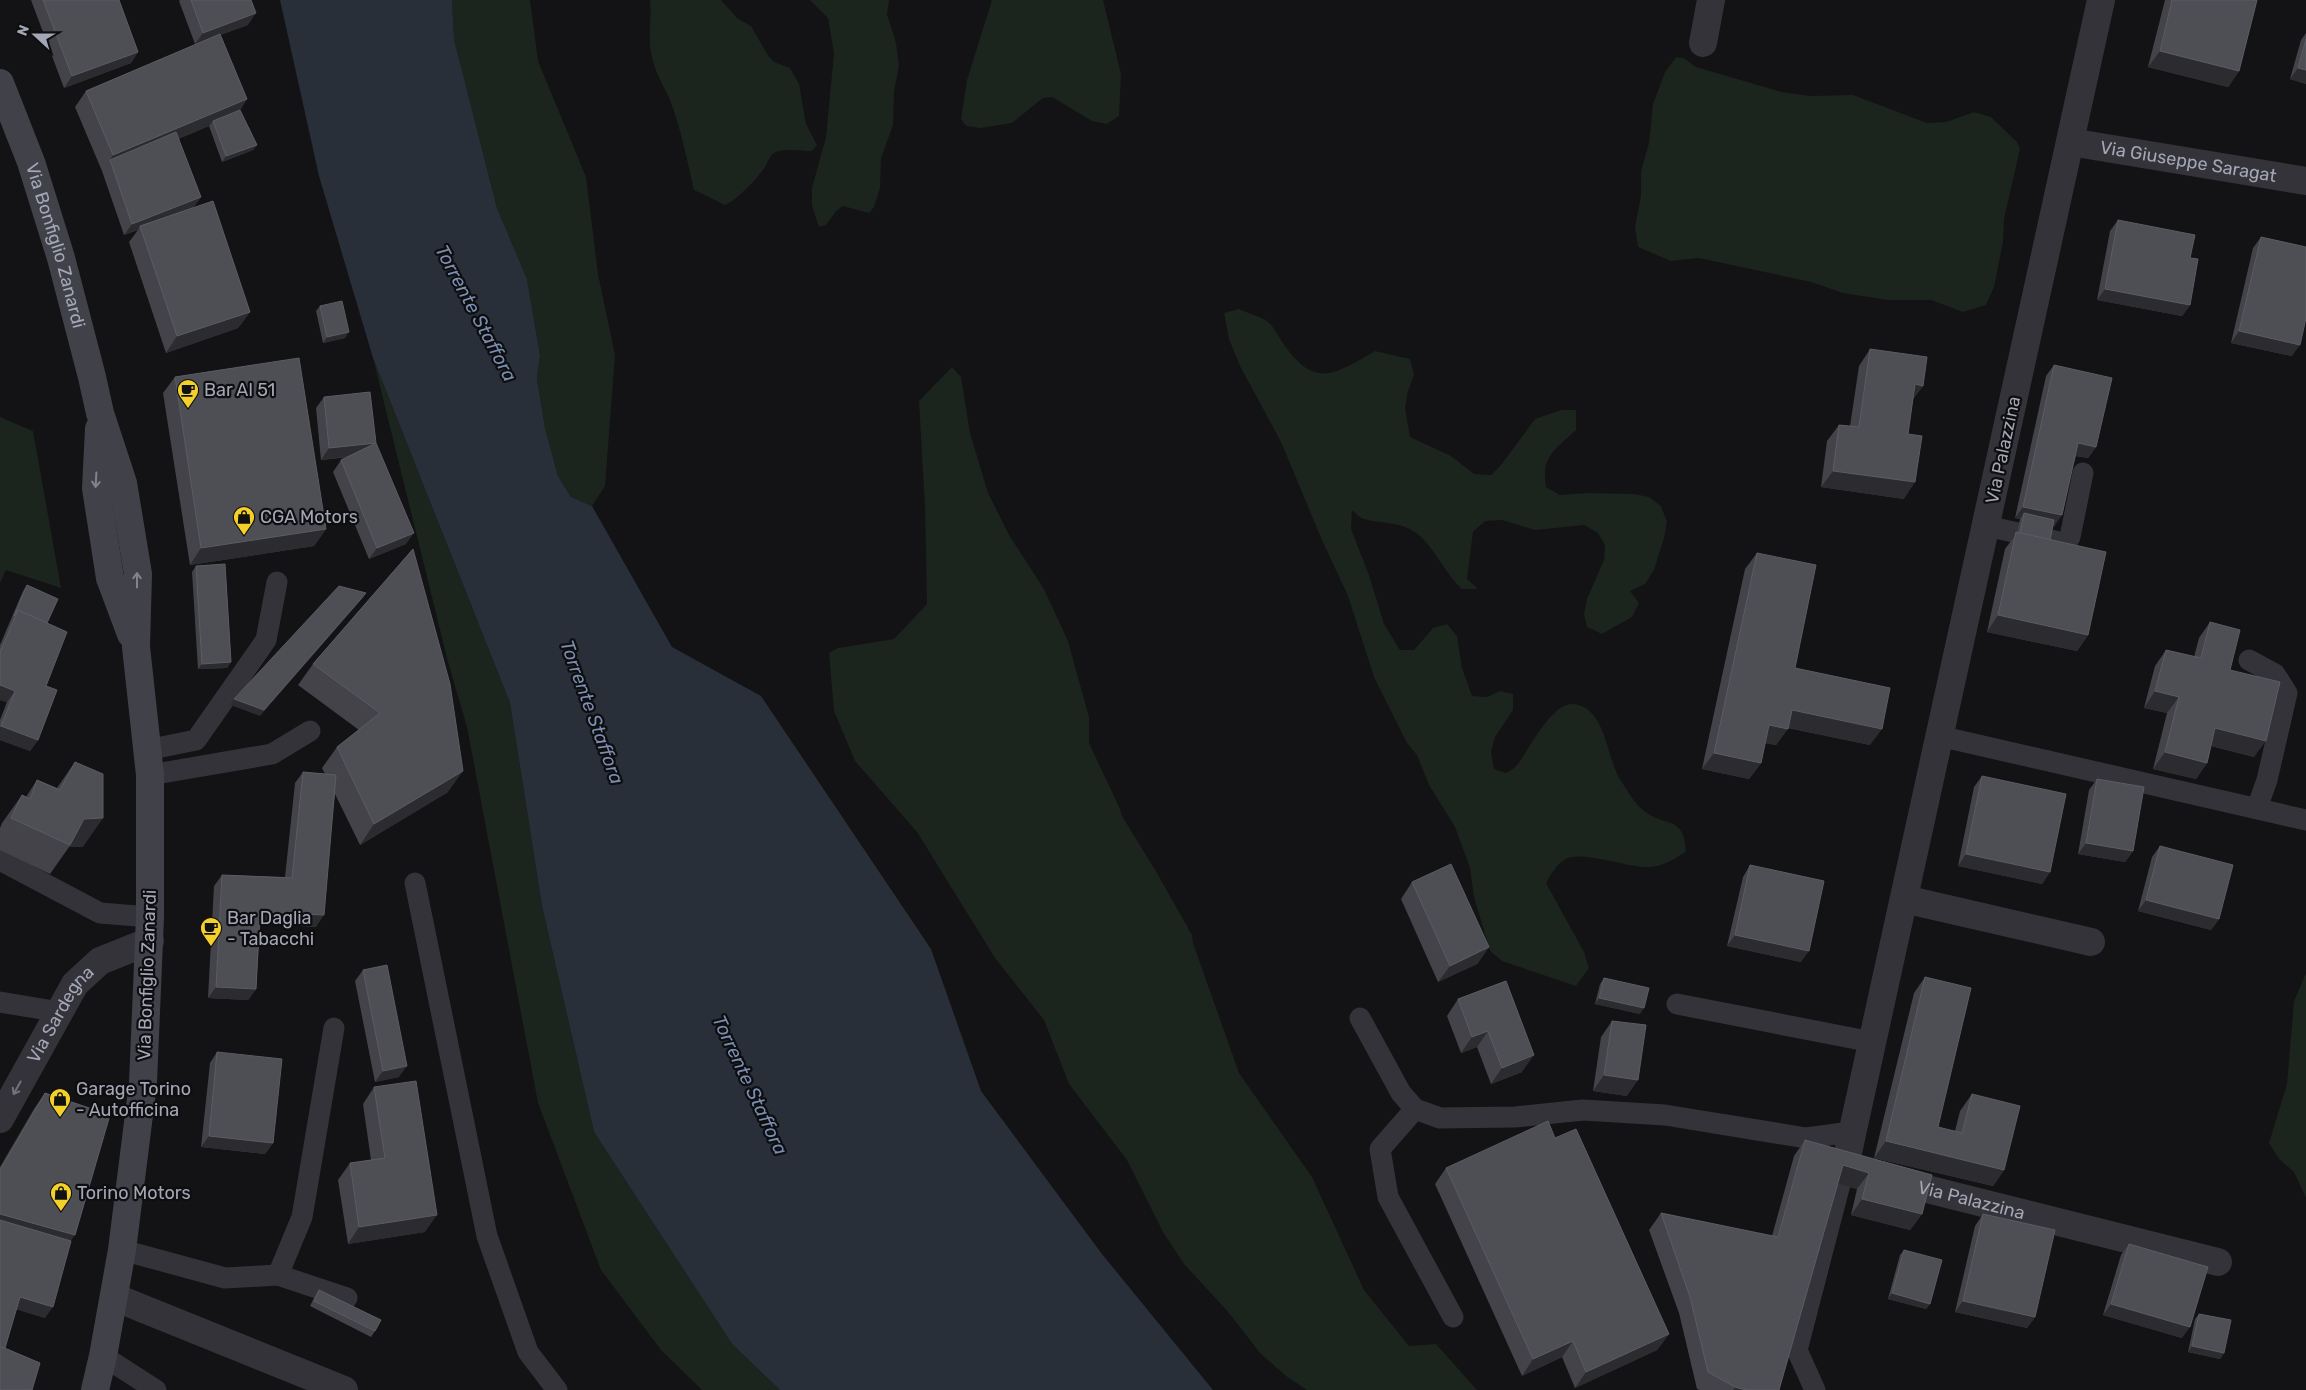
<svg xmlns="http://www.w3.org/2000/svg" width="2306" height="1390" font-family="Rubik,sans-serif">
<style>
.green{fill:#1c241e}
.water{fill:#282f38}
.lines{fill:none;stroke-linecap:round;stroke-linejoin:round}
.service{stroke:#333339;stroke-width:21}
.minor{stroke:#333339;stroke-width:28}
.secondary{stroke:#414249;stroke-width:28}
.wall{fill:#434349}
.shaded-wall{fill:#2c2b2f}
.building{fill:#4e4e55;stroke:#5b5c64}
.oneway{stroke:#81838f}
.oneway2{stroke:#71727d}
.labels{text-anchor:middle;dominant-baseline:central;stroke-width:4.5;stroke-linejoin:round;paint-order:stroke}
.street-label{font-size:18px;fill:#a3a6b5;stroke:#0e0d0f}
.poi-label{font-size:18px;fill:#a3a6b5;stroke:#0e0d0f;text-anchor:start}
.water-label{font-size:19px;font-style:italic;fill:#798eb1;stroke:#0e0d0f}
</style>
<rect width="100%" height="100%" fill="#131214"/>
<g class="green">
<path d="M452 0H530L538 61 586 177 598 274 615 355 605 486 592 506 571 497 558 476 545 428 537 379 540 355 527 279 497 208 454 39Z"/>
<path d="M650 0H721L737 18 751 26 769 57 774 62 790 68 799 84 806 124 817 145 812 151C801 151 787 148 776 152 770 154 768 162 765 167 757 179 737 200 725 205L694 190C687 160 681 129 670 100 664 86 655 73 652 57 647 38 652 20 650 0Z"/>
<path d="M810 0H889L887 14 896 43 899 66 894 91 893 125 881 158 880 188 874 207 869 213 843 206 836 211 826 225 819 227 812 205V188L826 137 834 53 828 18Z"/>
<path d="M992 0H1103L1121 74 1119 116 1107 124 1092 121 1052 97 1043 98 1012 123 981 128 966 126 961 119 967 80Z"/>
<path d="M1676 57 1684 58 1696 67 1782 92 1809 96 1853 95 1927 123 1946 122 1974 112 1991 117 2017 142 2020 149 2004 219 2003 242 1994 287 1986 305 1963 312 1931 300H1888L1843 293 1811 282 1699 258 1671 261 1638 247 1635 227 1641 196V171L1649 143 1653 104 1665 72Z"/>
<path d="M1239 309C1247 313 1259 316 1267 321 1274 326 1280 339 1285 346 1316 389 1335 374 1375 351L1410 359 1414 375 1408 391 1405 408 1410 437 1451 456 1474 474 1491 475 1501 465 1535 419 1561 410H1576V430C1555 450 1541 456 1546 487L1560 495 1587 493 1634 494 1649 497 1661 506 1667 522 1664 538 1654 570 1645 584 1630 591 1639 603 1632 617 1602 634 1587 627 1584 614 1587 599 1604 560 1605 545 1598 533 1584 525 1535 530 1502 520 1485 521 1473 532 1467 579 1478 589H1462C1444 573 1432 542 1413 531 1397 521 1380 524 1364 519 1360 518 1355 513 1352 510L1351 529 1369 575 1384 624 1400 650H1414L1433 628 1447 624 1457 636 1462 668 1472 696 1487 697 1500 691 1513 694V710L1495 737 1491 752 1494 769 1506 773C1510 771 1515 768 1518 764 1529 749 1552 702 1573 704 1607 707 1606 759 1621 781 1628 791 1634 803 1644 811 1666 828 1684 814 1686 852 1675 858 1663 867 1650 867 1630 869 1583 850 1566 859 1556 864 1551 875 1546 883L1584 952 1589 968 1576 986 1502 961 1490 951 1474 897 1470 868 1455 827 1429 785 1417 755 1407 743 1374 677 1348 596 1322 540 1281 442 1240 366 1229 339 1224 313Z"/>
<path d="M373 358 510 703 542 906 594 1132 732 1344 780 1390H702L661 1350 601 1270 538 1103 467 727 448 662Z"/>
<path d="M952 367 961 377 970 433 988 493 1009 535 1044 589 1068 641 1089 717V743L1120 809 1122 816 1157 873 1192 935 1193 943 1239 1073 1312 1177 1364 1290 1409 1346 1436 1344 1477 1390H1307L1286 1376 1260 1353 1229 1313 1184 1264 1163 1232 1127 1160 1069 1084 1044 1020 995 958 917 832 855 761 834 711 829 653 838 648 894 639 927 604 925 506 919 401Z"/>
<path d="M0 417 33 431 61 588 6 570 0 583Z"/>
<path d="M2306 973V1198L2294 1172 2279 1159 2269 1143 2287 1084 2294 1001Z"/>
</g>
<path class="water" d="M280 0H452L454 39 497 208 527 279 540 355 537 379 545 428 558 476 571 497 592 506 672 647 761 696 931 949 981 1091 1102 1254 1213 1390H780L732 1344 594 1132 542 906 510 703 373 358 319 176Z"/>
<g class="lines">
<g class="service">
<path d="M1986 526 2064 543 2070 537 2083 473"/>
<path d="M2249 660 2275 674 2287 693 2267 780 2257 808"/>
<path d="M1939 736 2306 820"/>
<path d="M147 750 196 740 266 640 277 582"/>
<path d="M150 775 272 754 310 731"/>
<path d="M0 860 100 913 150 917"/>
<path d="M415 883 487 1236 528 1352 557 1390"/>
<path d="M0 1002 60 1012"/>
<path d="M1677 1004 1872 1042"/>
<path d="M1360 1018 1401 1093 1415 1109 1440 1118 1515 1117 1583 1110 1665 1115 1806 1138 1851 1132"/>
<path d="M1415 1109 1380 1149 1388 1197 1453 1317"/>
<path d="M122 1250 225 1278 278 1275 347 1298"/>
<path d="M278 1275 302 1217 334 1028"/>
<path d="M103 1356 156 1390"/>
<path d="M1815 1390 1797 1350 1840 1184"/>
</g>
<g class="minor">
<path id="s1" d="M2101 0 1845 1166 1851 1170 2218 1262"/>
<path d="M1703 43 1711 0"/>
<path id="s2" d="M2070 142 2306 181"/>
<path d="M1904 899 2091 942"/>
<path id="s3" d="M0 1119 75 984 100 961 150 941"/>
<path d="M114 1297 344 1390"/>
</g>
<g class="secondary">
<path id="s4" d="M0 83 31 162 61 258 92 377 100 413 123 483 138 574 136 647 150 775V917L143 1083 122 1250 103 1356 95 1390"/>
<path d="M99 429 96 488 110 578 131 634"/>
</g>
</g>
<g class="wall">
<path d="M31 0H119L138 52 131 63 64 88Z"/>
<path d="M180 0H251L248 25 220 35 247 99 240 110 257 145 253 150 222 162 209 126 178 139 201 197 193 208 250 312 238 328 166 353 129 242 138 230 124 235 102 171 75 107 86 91 213 37 195 44 179 1Z"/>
<path d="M2165 0H2257L2239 71 2228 87 2148 67Z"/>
<path d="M2306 33V84L2290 79 2301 40Z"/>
<path d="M2118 220 2190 258V305L2182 316 2097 300 2110 231Z"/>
<path d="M2261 237 2292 356 2231 343 2253 248Z"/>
<path d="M320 306 345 338 323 343 316 311Z"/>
<path d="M1870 349 1923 386 1912 400 1908 434 1904 499 1821 487 1827 441 1839 425 1850 426 1859 366Z"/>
<path d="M2054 365 2096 447 2088 458 2076 456 2054 527 2053 526 2050 540 2088 635 2077 651 1987 632 2005 549 2017 533 2020 519 2015 518 2046 376Z"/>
<path d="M175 377 326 529 314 546 190 565 163 393Z"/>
<path d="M324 397 376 443 406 544 369 559 333 472 341 460 349 457 321 460 316 408Z"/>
<path d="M413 549 448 792 360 845 335 794 316 927 260 923 256 989 248 1000 208 998 214 886 222 875 285 877 295 783 303 772 325 774 322 768 337 747 359 730 298 685 313 664Z"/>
<path d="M1757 553 1795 668 1870 745 1788 728 1776 745 1765 743 1761 763 1749 779 1702 769 1745 569Z"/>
<path d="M196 566 231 662 227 668 198 669 192 572Z"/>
<path d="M27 585 47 623 46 686 38 740 30 751 0 740V720L7 702 0 700V645L23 591Z"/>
<path d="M2210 622 2230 670 2254 757 2211 746 2207 763 2196 779 2153 769 2167 713 2144 708 2155 666 2166 650 2194 657 2199 638Z"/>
<path d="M75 762 83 847H69L50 874 0 850V828L2 823 22 795 26 797 37 780 57 788Z"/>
<path d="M1982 776 2050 872 2042 884 1958 866 1974 787Z"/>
<path d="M2097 779 2133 851 2125 862 2078 854 2089 790Z"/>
<path d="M2160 846 2219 919 2211 930 2138 911 2152 857Z"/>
<path d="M1750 865 1801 962 1727 946 1743 877Z"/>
<path d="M1412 882 1489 947 1477 964 1438 982 1401 899Z"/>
<path d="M363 970 399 1077 375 1082 355 981Z"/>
<path d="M1925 977 1938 1127 1955 1131 1960 1111 1972 1094 2004 1170 1993 1186 1874 1158 1914 993Z"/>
<path d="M1604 978 1640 1014 1595 1004 1600 984Z"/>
<path d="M1506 981 1522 1072 1491 1084 1477 1047 1461 1053 1447 1016 1458 999Z"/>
<path d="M1612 1021 1627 1096 1593 1091 1601 1037Z"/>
<path d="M217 1052 273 1143 265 1154 201 1147 210 1063Z"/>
<path d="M374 1087 425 1232 348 1244 338 1180 350 1163 371 1160 363 1104Z"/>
<path d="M45 1093 71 1241 45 1318 16 1309 5 1348 0 1390V1167L34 1109Z"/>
<path d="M1555 1138 1669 1334 1657 1350 1575 1388 1562 1357 1522 1376 1435 1184 1446 1168Z"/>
<path d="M1805 1140 1932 1175 1922 1214 1910 1230 1851 1215 1857 1189 1838 1184 1779 1390H1700L1697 1389 1679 1313 1649 1230 1661 1213 1772 1236 1794 1156Z"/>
<path d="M1983 1214 2035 1317 2027 1328 1955 1312 1975 1226Z"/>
<path d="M2129 1244 2182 1338 2103 1315 2121 1255Z"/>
<path d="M1904 1250 1930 1304 1926 1309 1888 1299 1900 1255Z"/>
<path d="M319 1290 375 1331 371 1337 310 1306 315 1296Z"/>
<path d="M2199 1314 2224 1353 2220 1359 2188 1352 2195 1319Z"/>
</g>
<g class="shaded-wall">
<path d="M256 13 248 25 195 44 203 33Z"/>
<path d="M2160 51 2239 71 2228 87 2148 67Z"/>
<path d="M138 52 131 63 64 88 72 76Z"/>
<path d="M2298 68 2306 70V84L2290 79Z"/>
<path d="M247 99 236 115 213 121 209 126 112 167 110 160 113 155Z"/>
<path d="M257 145 253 150 222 162 226 156Z"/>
<path d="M201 197 193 208 140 226 138 230 124 235 132 224Z"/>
<path d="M2105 289 2190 305 2182 316 2097 300Z"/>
<path d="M250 312 238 328 166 353 177 336Z"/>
<path d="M2239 331 2300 345 2292 356 2231 343Z"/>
<path d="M349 332 345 338 323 343 327 337Z"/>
<path d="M1915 384 1923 386 1911 402Z"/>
<path d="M376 443 368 454 321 460 329 448Z"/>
<path d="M2078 443 2096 447 2088 458 2070 455Z"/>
<path d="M1833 471 1915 482 1904 499 1821 487Z"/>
<path d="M2023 507 2062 515 2054 527 2023 520 2024 513 2020 519 2015 518Z"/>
<path d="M326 529 314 546 190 565 201 548Z"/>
<path d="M414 533 406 544 369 559 377 548Z"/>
<path d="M366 593 362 599 260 716 230 705 234 699Z"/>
<path d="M1998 615 2088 635 2077 651 1987 632Z"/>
<path d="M231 662 227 668 198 669 202 664Z"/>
<path d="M0 685 15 691 7 702 0 700Z"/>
<path d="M2155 691 2179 697 2167 713 2144 708Z"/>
<path d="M1792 710 1882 729 1870 745 1780 726Z"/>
<path d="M1769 725 1788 729 1776 745 1757 742Z"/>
<path d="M1 726 38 740 30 751 0 740V728Z"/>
<path d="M2215 728 2266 741 2254 757 2204 744Z"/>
<path d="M2165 752 2207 763 2196 779 2153 769Z"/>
<path d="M1714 753 1761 763 1749 779 1702 769Z"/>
<path d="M463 771 448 792 360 845 374 824Z"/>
<path d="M103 818 83 847H69L84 819Z"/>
<path d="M2086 843 2133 851 2125 862 2078 854Z"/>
<path d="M1966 854 2050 872 2042 884 1958 866Z"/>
<path d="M2146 900 2219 919 2211 930 2138 911Z"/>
<path d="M260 912 324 915 316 927 252 923Z"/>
<path d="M1735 935 1809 951 1801 962 1727 946Z"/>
<path d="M1489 947 1477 964 1438 982 1450 966Z"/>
<path d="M216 987 256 989 248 1000 208 998Z"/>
<path d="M1599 998 1644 1008 1640 1014 1595 1004Z"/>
<path d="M1488 1031 1477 1047 1461 1053 1472 1037Z"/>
<path d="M1534 1055 1522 1072 1491 1084 1502 1068Z"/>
<path d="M407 1066 399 1077 375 1082 383 1071Z"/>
<path d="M1604 1075 1638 1080 1627 1096 1593 1091Z"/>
<path d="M209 1136 273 1143 265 1154 201 1147Z"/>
<path d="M1886 1141 2004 1170 1993 1186 1874 1158Z"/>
<path d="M1843 1165 1869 1173 1857 1189 1831 1182Z"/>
<path d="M1862 1199 1922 1214 1910 1230 1851 1215Z"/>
<path d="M0 1214 75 1235 63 1252 0 1234Z"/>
<path d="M437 1215 425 1232 348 1244 359 1227Z"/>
<path d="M1892 1293 1930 1304 1926 1309 1888 1299Z"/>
<path d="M20 1297 53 1307 45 1318 12 1308Z"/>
<path d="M1963 1301 2035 1317 2027 1328 1955 1312Z"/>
<path d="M2111 1304 2190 1327 2182 1338 2103 1315Z"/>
<path d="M1669 1334 1657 1350 1575 1388 1586 1372Z"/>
<path d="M1573 1341 1562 1357 1522 1376 1533 1359Z"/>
<path d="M2192 1346 2224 1353 2220 1359 2188 1352Z"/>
<path d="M1735 1387 1746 1390H1733Z"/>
</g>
<g class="building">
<path d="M43 0H119L138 52 72 76Z"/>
<path d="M191 0H251L256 13 203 33Z"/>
<path d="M2172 0H2257L2239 71 2160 51Z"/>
<path d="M220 34 247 99 113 155 86 91Z"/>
<path d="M2306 39V70L2298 68Z"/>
<path d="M240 110 257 145 226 156 213 121Z"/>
<path d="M176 132 201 197 132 224 110 160Z"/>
<path d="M213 201 250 312 177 336 140 226Z"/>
<path d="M2118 220 2195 235 2190 258 2198 259 2190 305 2105 289Z"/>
<path d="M2261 237 2306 247V318L2300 345 2239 331Z"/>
<path d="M342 301 349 332 327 337 320 306Z"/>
<path d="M1870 349 1927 357 1923 386 1915 384 1908 434 1922 436 1915 482 1833 471 1839 425 1859 427Z"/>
<path d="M299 358 326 529 201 548 175 377Z"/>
<path d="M2054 365 2112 378 2096 447 2078 443 2062 515 2023 507Z"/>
<path d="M370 392 376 443 329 448 324 397Z"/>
<path d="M376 443 414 533 377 548 341 460Z"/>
<path d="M2024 513 2054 520 2050 540 2020 533Z"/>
<path d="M2016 532 2106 552 2088 635 1998 615Z"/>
<path d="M413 549 450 684 463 771 374 824 337 747 380 713 313 664Z"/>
<path d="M1757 553 1816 565 1795 668 1890 688 1882 729 1792 710 1788 729 1769 725 1761 763 1714 753Z"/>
<path d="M225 564 231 662 202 664 196 566Z"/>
<path d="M27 585 58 599 47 623 18 610 14 616Z"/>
<path d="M339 586 366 593 264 710 234 699Z"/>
<path d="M18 610 67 632 46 686 57 690 38 740 1 726 15 691 0 685V652Z"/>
<path d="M2210 622 2240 630 2230 670 2280 682 2266 741 2215 728 2207 763 2165 752 2179 697 2155 691 2166 650 2201 658Z"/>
<path d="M75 762 103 774V818L84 819 70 845 11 818 22 795 30 799 37 780 60 790Z"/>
<path d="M303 772 336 775 324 915 260 912 256 989 216 987 222 875 292 878Z"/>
<path d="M1982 776 2066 794 2050 872 1966 854Z"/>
<path d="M2097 779 2144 787 2133 851 2086 843Z"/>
<path d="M2160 846 2233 865 2219 919 2146 900Z"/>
<path d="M1451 864 1489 947 1450 966 1412 882Z"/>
<path d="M1750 865 1824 881 1809 951 1735 935Z"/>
<path d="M387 965 407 1066 383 1071 363 970Z"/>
<path d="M1925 977 1971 988 1938 1127 1962 1133 1972 1094 2020 1106 2004 1170 1886 1141Z"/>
<path d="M1604 978 1649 988 1644 1008 1599 998Z"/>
<path d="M1506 981 1534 1055 1502 1068 1488 1031 1472 1037 1458 999Z"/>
<path d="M1612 1021 1646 1025 1638 1080 1604 1075Z"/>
<path d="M217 1052 282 1059 273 1143 209 1136Z"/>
<path d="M416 1081 437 1215 359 1227 350 1163 385 1158 374 1087Z"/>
<path d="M45 1093 110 1115 75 1235 0 1214V1170Z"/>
<path d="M1548 1121 1555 1138 1576 1129 1669 1334 1586 1372 1573 1341 1533 1359 1446 1168Z"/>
<path d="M1805 1140 1932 1175 1922 1214 1862 1199 1869 1173 1843 1165 1779 1390H1746L1735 1387 1708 1372 1690 1297 1661 1213 1778 1237Z"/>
<path d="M1983 1214 2055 1230 2035 1317 1963 1301Z"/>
<path d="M0 1220 71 1241 53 1307 20 1297 5 1348 0 1347Z"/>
<path d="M2129 1244 2208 1267 2190 1327 2111 1304Z"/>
<path d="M1904 1250 1942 1260 1930 1304 1892 1293Z"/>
<path d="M319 1290 381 1320 375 1331 314 1301Z"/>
<path d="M2199 1314 2231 1320 2224 1353 2192 1346Z"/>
<path d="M0 1347 7 1349 40 1363 32 1390H0Z"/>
</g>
<defs><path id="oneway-shaft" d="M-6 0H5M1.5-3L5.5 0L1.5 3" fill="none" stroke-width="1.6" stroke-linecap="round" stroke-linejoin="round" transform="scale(1.25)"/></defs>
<g class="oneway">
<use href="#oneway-shaft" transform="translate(96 480) rotate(93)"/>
<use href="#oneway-shaft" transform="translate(137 580) rotate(-90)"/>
</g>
<use class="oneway2" href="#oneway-shaft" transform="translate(17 1088) rotate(119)"/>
<defs>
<g id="cafe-pin" transform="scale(1.125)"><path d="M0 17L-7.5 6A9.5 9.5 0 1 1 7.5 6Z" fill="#f4d02a" stroke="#0e0d0f"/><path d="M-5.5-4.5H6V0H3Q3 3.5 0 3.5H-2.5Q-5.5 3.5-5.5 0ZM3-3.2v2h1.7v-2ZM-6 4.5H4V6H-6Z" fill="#111"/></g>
<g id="shop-pin" transform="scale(1.125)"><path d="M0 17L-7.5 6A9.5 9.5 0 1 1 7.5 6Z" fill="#f4d02a" stroke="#0e0d0f"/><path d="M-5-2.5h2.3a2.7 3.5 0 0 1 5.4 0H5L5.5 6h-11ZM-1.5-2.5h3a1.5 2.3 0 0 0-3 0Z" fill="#111"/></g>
</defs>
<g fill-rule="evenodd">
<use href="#cafe-pin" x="188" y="390"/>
<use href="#shop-pin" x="244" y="517"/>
<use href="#cafe-pin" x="211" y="928"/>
<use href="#shop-pin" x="60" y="1099"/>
<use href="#shop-pin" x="61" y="1193"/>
</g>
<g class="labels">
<g class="street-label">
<text stroke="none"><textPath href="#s2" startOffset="120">Via Giuseppe Saragat</textPath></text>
<text stroke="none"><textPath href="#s4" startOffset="172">Via Bonfiglio Zanardi</textPath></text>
<text transform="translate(2003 450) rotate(-78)">Via Palazzina</text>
<text transform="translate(147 975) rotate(-88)">Via Bonfiglio Zanardi</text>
<text stroke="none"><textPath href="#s3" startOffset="121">Via Sardegna</textPath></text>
<text stroke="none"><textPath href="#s1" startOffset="1325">Via Palazzina</textPath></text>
</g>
<g class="poi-label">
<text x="204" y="390">Bar Al 51</text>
<text x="260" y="517">CGA Motors</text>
<text x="227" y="918">Bar Daglia<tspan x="227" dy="21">- Tabacchi</tspan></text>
<text x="76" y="1089">Garage Torino<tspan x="76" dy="21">- Autofficina</tspan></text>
<text x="77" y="1193">Torino Motors</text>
</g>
<g class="water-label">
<text transform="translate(476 313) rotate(62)">Torrente Staffora</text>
<text transform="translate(592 712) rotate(70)">Torrente Staffora</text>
<text transform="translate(750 1085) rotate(65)">Torrente Staffora</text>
</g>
</g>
<g transform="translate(35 35) rotate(291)" stroke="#0e0d0f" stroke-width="4" paint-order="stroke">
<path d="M0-4L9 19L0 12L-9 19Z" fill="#a3a6b5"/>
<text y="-8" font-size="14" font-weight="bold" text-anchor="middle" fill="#a3a6b5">N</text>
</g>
</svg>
